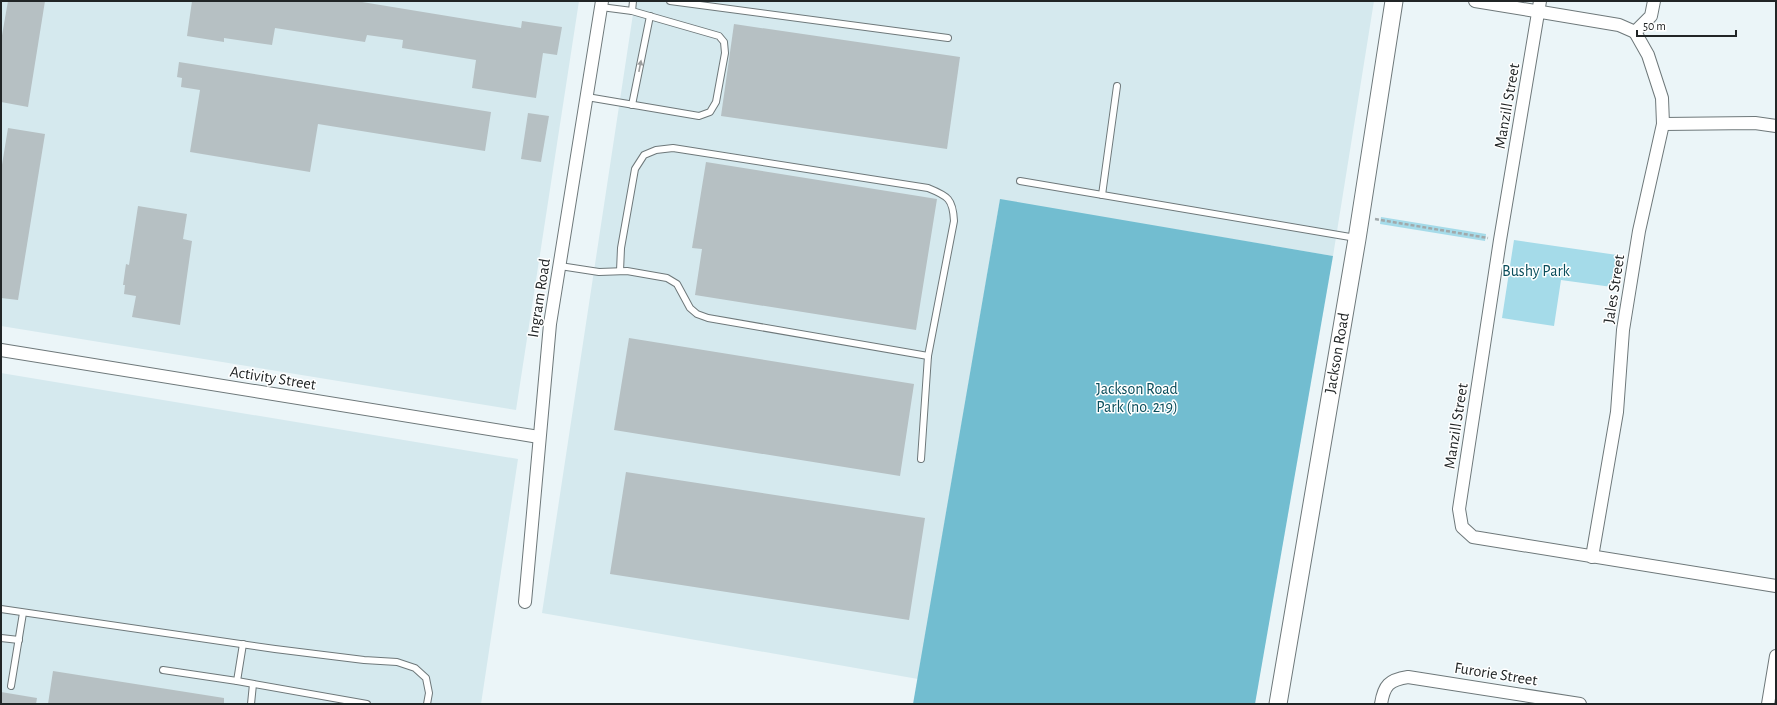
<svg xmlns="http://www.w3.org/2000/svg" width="1777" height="705" font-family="'Alegreya Sans',sans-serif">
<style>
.built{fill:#d5e9ee}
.green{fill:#a5dbe9}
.forest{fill:#72bdd0}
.building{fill:#b6c0c3}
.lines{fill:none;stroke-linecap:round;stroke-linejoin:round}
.lane-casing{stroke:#6e787a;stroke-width:8}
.street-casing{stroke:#6e787a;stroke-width:14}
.secondary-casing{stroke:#6e787a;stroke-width:19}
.path{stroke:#a1a9ab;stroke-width:2.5;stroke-dasharray:4 2;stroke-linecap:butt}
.lane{stroke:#fff;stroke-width:6}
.street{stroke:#fff;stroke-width:12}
.secondary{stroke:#fff;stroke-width:17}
.oneway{fill:#9b9d9d}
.labels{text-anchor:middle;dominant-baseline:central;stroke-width:3;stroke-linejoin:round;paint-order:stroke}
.street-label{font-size:16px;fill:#212526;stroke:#fff}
.park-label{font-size:16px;fill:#094d5b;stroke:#fff}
</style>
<rect width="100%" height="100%" fill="#ebf5f8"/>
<g class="built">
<path d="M1 1H579L516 410 1 326Z"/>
<path d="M635 1H1374L1333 256 1000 200 918 679 542 613Z"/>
<path d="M1 373 518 459 481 704H1Z"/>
</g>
<g class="green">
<path d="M1381 217 1486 234 1485 241 1380 224Z"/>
<path d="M1514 240 1617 255 1612 287 1561 280 1554 326 1502 318Z"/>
</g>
<path class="forest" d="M1000 199 1333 256 1255 704H913Z"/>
<g class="building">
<path d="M8 1H45L28 107 1 102V41Z"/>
<path d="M192 1H356L521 28 522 21 562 27 557 55 543 53 536 98 472 88 476 60 402 48 403 40 367 35 365 42 275 28 272 45 224 38V42L187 36Z"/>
<path d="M734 24 960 57 947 149 721 116Z"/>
<path d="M179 62 491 112 485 151 318 124 310 172 190 152 200 90 181 87 182 78 177 77Z"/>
<path d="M528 113 549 116 541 162 521 159Z"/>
<path d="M8 128 45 134 18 300 1 298V171Z"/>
<path d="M706 162 937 199 916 330 695 295 702 249 692 248Z"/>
<path d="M138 206 187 214 183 239 192 241 180 325 132 317 136 296 124 294 125 285H123L126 264 129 265Z"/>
<path d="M629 338 914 384 900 476 614 430Z"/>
<path d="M626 472 925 518 909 620 610 574Z"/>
<path d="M53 671 224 698V704H48Z"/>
<path d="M1 692 37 698 36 704H1Z"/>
</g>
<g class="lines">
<g class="lane-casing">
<g id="lane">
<path d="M670 1 948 38"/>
<path d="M601 7 632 11"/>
<path d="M587 97 699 116 710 112 716 102 725 53 724 42 719 36 632 11 633 1"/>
<path d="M632 105 650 16"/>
<path d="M1020 181 1356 238"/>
<path d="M1102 195 1117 86"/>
<path d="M560 266 599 272 627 271 667 278 677 284 690 308 697 314 708 318 928 356"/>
<path d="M620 271 621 248 635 169 644 155 656 150 673 148 928 188C948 196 953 199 954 221L928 356 921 459"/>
<path d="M1 609 275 649 364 660 397 662 415 668 426 678 429 693 427 704"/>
<path d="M1 638 19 640"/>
<path d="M163 670 237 681 367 704"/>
<path d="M237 681 243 644"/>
<path d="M11 686 23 613"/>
<path d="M251 704 253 684"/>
</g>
</g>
<g class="street-casing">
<g id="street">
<path d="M1475 1 1619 25 1635 32"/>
<path d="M1540 1 1500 240 1459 509 1462 527 1473 537 1776 586"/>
<path d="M1635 32 1651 16 1654 1"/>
<path d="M1663 124 1755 123 1776 126"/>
<path d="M1 350 539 437"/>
<path d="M1592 557 1617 412 1623 330 1639 231 1663 124 1662 98 1648 55 1635 32"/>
<path d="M525 602 550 324 602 1"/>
<path d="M1381 704C1384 685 1389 680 1408 677L1580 704"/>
<path d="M1768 704 1776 656"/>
</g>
</g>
<g class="secondary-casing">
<path id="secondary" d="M1278 704 1357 239 1394 1"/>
</g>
<path class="path" d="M1375 219 1488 238"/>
<use href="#lane" class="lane"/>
<use href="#street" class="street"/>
<use href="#secondary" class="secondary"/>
</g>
<defs><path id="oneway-solid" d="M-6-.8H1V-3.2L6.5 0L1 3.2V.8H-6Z"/></defs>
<use class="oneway" href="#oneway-solid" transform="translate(640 66) rotate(-79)"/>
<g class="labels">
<g class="street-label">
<text transform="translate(1507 106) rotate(-80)">Manzill Street</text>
<text transform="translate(1614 289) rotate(-81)">Jales Street</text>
<text transform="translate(539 298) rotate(-81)">Ingram Road</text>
<text transform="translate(1337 353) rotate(-80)">Jackson Road</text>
<text transform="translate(273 378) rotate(9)">Activity Street</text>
<text transform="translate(1456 426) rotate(-81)">Manzill Street</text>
<text transform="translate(1496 674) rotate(9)">Furorie Street</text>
</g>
<g class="park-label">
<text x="1536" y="271">Bushy Park</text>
<text x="1137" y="389">Jackson Road<tspan x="1137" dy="18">Park (no. 219)</tspan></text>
</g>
</g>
<rect width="1777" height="705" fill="none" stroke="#212526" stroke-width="4"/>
<path d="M1637 30v6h99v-6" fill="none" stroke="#212526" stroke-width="2"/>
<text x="1643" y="30" font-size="12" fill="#212526" stroke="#ffffff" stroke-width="3" paint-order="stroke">50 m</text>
</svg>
